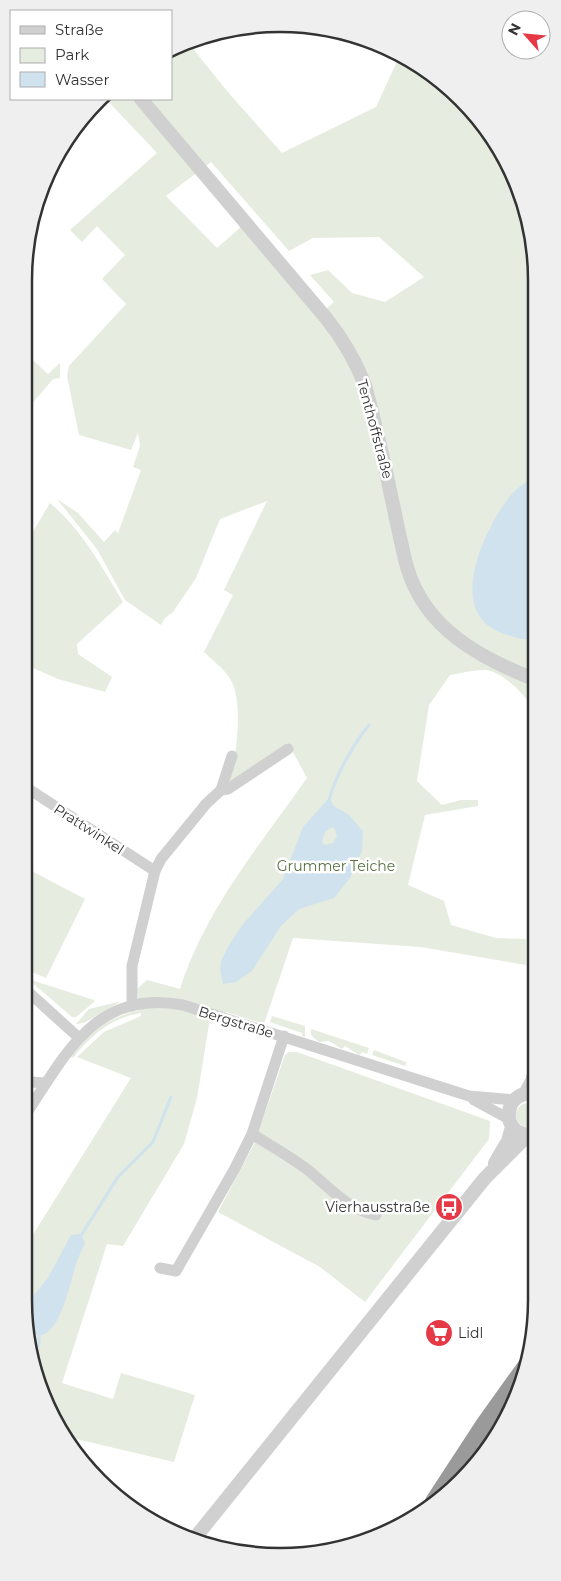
<svg xmlns="http://www.w3.org/2000/svg" width="561" height="1581" font-family="Montserrat,sans-serif">
<style>
.green{fill:#e6ecdf;fill-rule:evenodd}
.water{fill:#cfe2ee;fill-rule:evenodd}
.lines{fill:none;stroke-linecap:round;stroke-linejoin:round}
.stream{stroke:#cfe2ee;stroke-width:3}
.minor{stroke:#d0d0d0;stroke-width:11}
.tertiary{stroke:#d0d0d0;stroke-width:14}
.motorway{stroke:#9a9a9a;stroke-width:20}
.labels{text-anchor:middle;dominant-baseline:central;stroke-width:5;stroke-linejoin:round;paint-order:stroke}
.street-label{font-size:14px;fill:#333;stroke:#fff}
.park-label{font-size:14px;fill:#56703f;stroke:#fff}
.poi-label{font-size:14px;fill:#333;stroke:#fff;text-anchor:end}
.rim{fill:none;stroke:#333;stroke-width:2.5}
</style>
<rect width="100%" height="100%" fill="#fff"/>
<g class="green">
<path d="M190 45 227 91 282 153 376 107 400 55 409 58 473 111 511 167 535 247 536 715C530 699 503 671 485 670 474 670 462 673 450 675L429 705 417 781 442 805 461 800H478V806L425 815 408 885 444 901 451 925 496 938 526 939V965L421 947 293 938 264 1024 226 1012 209 1024 197 1098 184 1144 123 1246 107 1244 62 1383 113 1399 121 1373 195 1395 174 1462 76 1439 73 1447 43 1398 24 1300V1249L131 1078 77 1057 104 1032 141 1016V1013C111 1018 91 1035 73 1058L70 1056C85 1032 113 1016 140 1010L137 989 147 980 180 989C205 910 260 845 307 778L288 743 229 784C236 759 245 699 229 677 223 668 212 660 204 652L233 595 224 590 267 501 220 519 196 578 173 612 165 618 161 625 125 600 97 549 57 499 78 513 104 542 115 530 118 533 141 470 133 467 140 446 138 433 131 450 79 435 67 376 69 366 126 304 102 279 125 255 97 226 82 242 70 230 157 153 106 99H171V52ZM211 162 289 251 313 238 379 237 424 277 385 302 352 293 328 270 310 275 334 302 318 316 243 225 217 248 166 196Z"/>
<path d="M24 352 48 374 60 363V378L53 379 24 413Z"/>
<path d="M50 503C82 530 102 567 123 602L77 644 78 654 112 677 105 692 58 679 24 664V547Z"/>
<path d="M24 867 85 899 46 978 24 969Z"/>
<path d="M28 979 94 1000V1002L76 1017H72Z"/>
<path d="M118 1002H120L84 1023 76 1024 89 1009Z"/>
<path d="M272 1016 305 1026V1037L302 1036V1033L270 1022Z"/>
<path d="M311 1029 369 1048 367 1054 363 1052 359 1055 345 1046 342 1049 329 1041 319 1042 311 1035Z"/>
<path d="M374 1050 406 1062H407L405 1066 372 1055Z"/>
<path d="M289 1052H297L490 1121 489 1139 365 1302 320 1267 218 1212 254 1144 285 1055Z"/>
<circle cx="528" cy="1115" r="12"/>
</g>
<g class="water">
<path d="M535 476 536 639C525 641 512 637 502 633 444 613 485 527 511 495 518 487 527 481 535 476Z"/>
<path d="M329 798 334 806 349 815 363 831 362 851 350 878 334 898 299 909 281 926 252 971 236 982 223 984 220 969 221 961 228 947 243 924 283 879 303 827ZM332 827 335 829 337 836 333 843 324 845 322 842 325 832Z"/>
<path d="M81 1234 85 1243C82 1250 78 1257 76 1264 71 1279 60 1338 38 1335 34 1335 31 1331 29 1328 26 1322 26 1313 25 1306L48 1278 71 1235Z"/>
</g>
<g class="lines">
<g class="stream">
<path d="M329 801C334 778 354 743 369 725"/>
<path d="M80 1237 118 1177 153 1142 171 1097"/>
<path d="M34 1353 39 1344V1333"/>
</g>
<g class="minor">
<path d="M24 786 155 871"/>
<path d="M221 790 228 789 288 749"/>
<path d="M24 988 78 1037"/>
<path d="M132 1006V966L155 871 161 859 206 804 221 790 232 756"/>
<path d="M24 1084 31 1082 46 1083"/>
<path d="M474 1100 509 1119"/>
<path d="M24 1117C65 1056 95 988 183 1005L469 1096 514 1100"/>
<path d="M252 1134C271 1146 291 1157 308 1170 330 1188 347 1209 376 1215"/>
<path d="M160 1268 176 1271 234 1170 252 1134 284 1036"/>
</g>
<g class="tertiary">
<path d="M141 99 326 318C343 339 355 360 365 385 375 423 384 461 392 500 397 522 401 545 407 567 425 629 480 658 536 680"/>
<path d="M536 807 534 850 536 931"/>
<path d="M525 1094 532 1081 537 1065"/>
<path d="M534 1134C498 1140 502 1085 537 1095"/>
<path d="M495 1163 508 1141 512 1127"/>
<path d="M194 1539 485 1178 528 1135"/>
</g>
<g class="motorway">
<path d="M487 1451 498 1434"/>
<path d="M435 1502 486 1424 529 1364"/>
</g>
</g>
<defs>
<g id="bus-disc" transform="scale(1.4375)"><circle r="9.5" fill="#e63946" stroke="#fff"/><path d="M-5-6H5V4H4V6H2V4H-2V6H-4V4H-5ZM-3.5-4V0h7V-4ZM-3.5 1.2v1.5H-2V1.2ZM2 1.2v1.5H3.5V1.2Z" fill="#fff"/></g>
<g id="supermarket-disc" transform="scale(1.4375)"><circle r="9.5" fill="#e63946" stroke="#fff"/><path d="M-6-5.5h2.5l.6 2H6L4.5 2H-2.5L-4.4-4H-6ZM-1.5 3.2a1.3 1.3 0 1 0 .1 0ZM3 3.2a1.3 1.3 0 1 0 .1 0Z" fill="#fff"/></g>
</defs>
<g fill-rule="evenodd">
<use href="#bus-disc" x="449" y="1207"/>
<use href="#supermarket-disc" x="439" y="1333"/>
</g>
<g class="labels">
<g class="street-label">
<text transform="translate(375 429) rotate(75)">Tenthoffstraße</text>
<text transform="translate(89 829) rotate(33)">Prattwinkel</text>
<text transform="translate(236 1022) rotate(17)">Bergstraße</text>
</g>
<g class="park-label">
<text x="336" y="866">Grummer Teiche</text>
</g>
<g class="poi-label">
<text x="430" y="1207">Vierhausstraße</text>
<text x="458" y="1333" text-anchor="start">Lidl</text>
</g>
</g>
<path d="M0 0H561V1581H0ZM280 32H280A248 248 0 0 1 528 280V1300A248 248 0 0 1 280 1548H280A248 248 0 0 1 32 1300V280A248 248 0 0 1 280 32Z" fill="#efefef" fill-rule="evenodd"/>
<path class="rim" d="M280 32H280A248 248 0 0 1 528 280V1300A248 248 0 0 1 280 1548H280A248 248 0 0 1 32 1300V280A248 248 0 0 1 280 32Z"/>
<rect x="10" y="10" width="162" height="90" fill="#ffffff" stroke="#adadad"/>
<rect x="20" y="26" width="25" height="8" fill="#d0d0d0" stroke="#adadad"/>
<text x="55" y="35" font-size="15" fill="#333333">Straße</text>
<rect x="20" y="48" width="25" height="15" fill="#e6ecdf" stroke="#adadad"/>
<text x="55" y="60" font-size="15" fill="#333333">Park</text>
<rect x="20" y="72" width="25" height="15" fill="#cfe2ee" stroke="#adadad"/>
<text x="55" y="85" font-size="15" fill="#333333">Wasser</text>
<g transform="translate(526 35) rotate(297)"><circle r="24" fill="#ffffff" stroke="#adadad"/>
<path d="M0-4L9 19L0 12L-9 19Z" fill="#e63946"/>
<text y="-8" font-size="14" font-weight="bold" text-anchor="middle" fill="#333333">N</text>
</g>
</svg>
